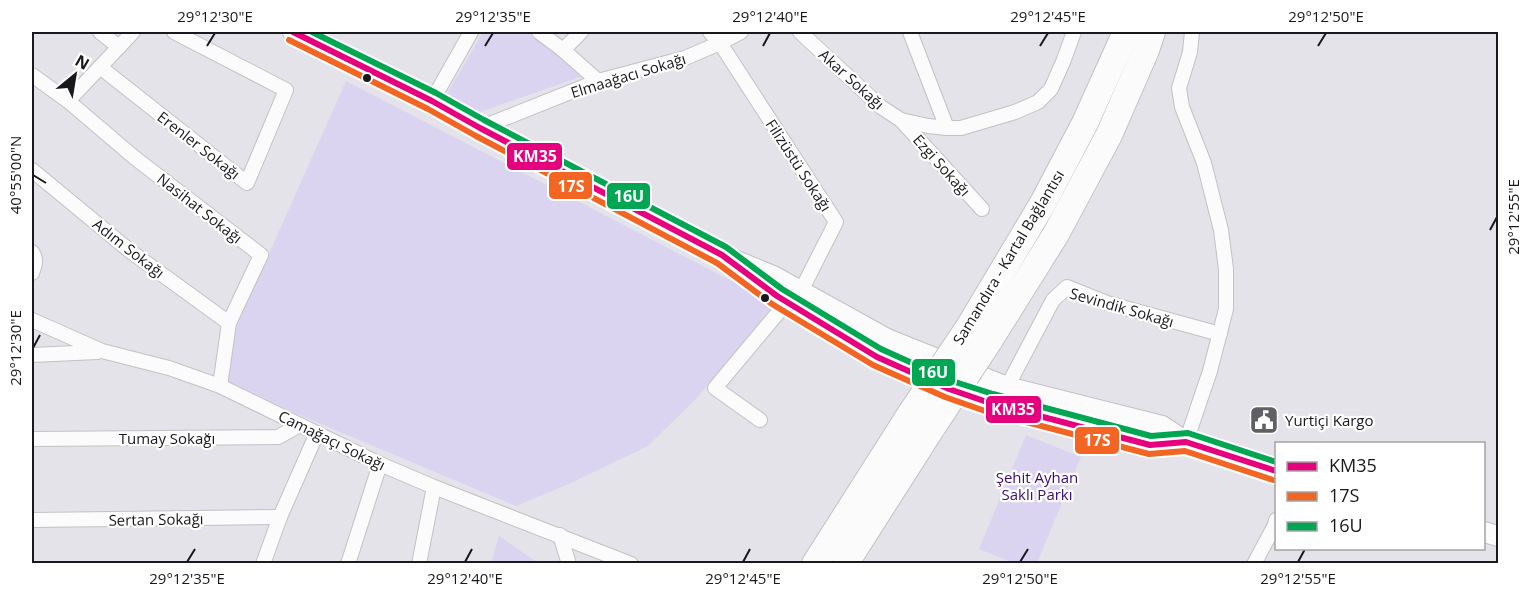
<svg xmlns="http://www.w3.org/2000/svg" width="1530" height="595" font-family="'Open Sans',sans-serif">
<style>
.green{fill:#dbd4f1}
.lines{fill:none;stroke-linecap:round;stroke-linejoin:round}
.street-casing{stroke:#c2c1c6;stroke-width:16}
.secondary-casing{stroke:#c2c1c6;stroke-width:22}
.highway-casing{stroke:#c2c1c6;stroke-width:28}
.street{stroke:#fbfbfc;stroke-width:14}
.secondary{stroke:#fbfbfc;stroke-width:20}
.highway{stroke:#fbfbfc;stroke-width:26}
.highway-bridge-casing{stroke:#c2c1c6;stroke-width:28;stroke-linecap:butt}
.highway-bridge{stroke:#fbfbfc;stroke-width:26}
.bus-1-casing{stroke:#fff;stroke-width:10}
.bus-2-casing{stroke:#fff;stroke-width:10}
.bus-3-casing{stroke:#fff;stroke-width:10}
.bus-1{stroke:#e5007d;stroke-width:6}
.bus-2{stroke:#f26522;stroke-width:6}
.bus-3{stroke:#00a651;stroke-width:6}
.ticks{fill:none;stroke:#19181c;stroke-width:2}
.bus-dot{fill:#19181c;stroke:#fff;stroke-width:2}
.labels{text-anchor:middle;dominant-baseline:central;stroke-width:4.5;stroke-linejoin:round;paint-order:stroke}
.street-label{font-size:15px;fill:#19181c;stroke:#fff}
.poi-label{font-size:15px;fill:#19181c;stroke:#fff;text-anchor:start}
.park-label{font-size:15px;fill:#3c0b73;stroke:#fff}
.line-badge{stroke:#fff;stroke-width:2}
.badge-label{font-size:16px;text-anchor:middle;font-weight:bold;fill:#fff}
.neatline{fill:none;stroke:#19181c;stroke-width:2}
.ticks-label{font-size:15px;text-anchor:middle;fill:#19181c}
</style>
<rect width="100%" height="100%" fill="#e4e3e9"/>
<g class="green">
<path d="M483 32H526L586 75 480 112 447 94Z"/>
<path d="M346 81 776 304 696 399 648 446 571 483 516 506 290 411 229 382 224 366 238 323Z"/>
<path d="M1026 435 1081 457 1037 563H1014L979 549Z"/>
<path d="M499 536 537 562V563H491Z"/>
</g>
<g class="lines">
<g class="street-casing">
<g id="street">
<path d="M100 32 119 47"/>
<path d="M539 32 563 50 598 81"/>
<path d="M710 32 720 43 836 222 801 291"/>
<path d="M800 32 881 107 901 120 928 126 947 128H961L1015 112 1038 102 1051 89 1063 62 1074 32"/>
<path d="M910 32 947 128"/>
<path d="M563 50 581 32"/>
<path d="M100 67 247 183 286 90 174 32"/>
<path d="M32 75 68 101 135 158 261 255 229 323 220 386"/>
<path d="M68 101 133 32"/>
<path d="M432 101 471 32"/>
<path d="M901 120 982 209"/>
<path d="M480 128 598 81 685 58 720 43 741 32"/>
<path d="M32 170 130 251 229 323"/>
<path d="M32 252C37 259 35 265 32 273"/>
<path d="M32 320 102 351 169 368 220 386 380 464 434 487 631 564"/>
<path d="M32 355 97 352"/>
<path d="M1007 387 1053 300 1067 287 1107 303 1220 334"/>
<path d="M760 420 715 388 787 302"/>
<path d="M32 439 278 437 300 425"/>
<path d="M1186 442 1210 371 1226 309V269L1221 230 1204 163 1182 107 1179 88 1190 52 1192 32"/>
<path d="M32 520 280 517"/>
<path d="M560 535 569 564"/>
<path d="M263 564 280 517 317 433"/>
<path d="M348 564 380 464"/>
<path d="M419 564 434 487"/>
<path d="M1254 564 1275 525 1276 520"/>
</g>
</g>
<g class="secondary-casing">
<g id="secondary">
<path d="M293 32 432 101 480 128 722 255 773 276 887 339 1007 387 1162 426 1186 442 1276 471"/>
<path d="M743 271 777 296 877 357 949 389 990 403 1150 445 1186 442"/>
<path d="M1484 532 1498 536"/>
</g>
</g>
<g class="highway-casing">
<g id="highway">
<path d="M969 327 1043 203 1085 123 1126 32"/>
<path d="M989 341 1056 234 1109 135 1146 50 1152 32"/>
<path d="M815 564 911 413"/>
<path d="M845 564 933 426"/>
</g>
</g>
<use href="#street" class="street"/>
<use href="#secondary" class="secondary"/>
<use href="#highway" class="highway"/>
<g class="highway-bridge-casing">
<g id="highway-bridge">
<path d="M911 413 969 327"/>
<path d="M933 426 989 341"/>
</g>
</g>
<use href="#highway-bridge" class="highway-bridge"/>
<g class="bus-1-casing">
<path id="bus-1" d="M293 32 432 101 480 128 722 255 777 296 877 357 949 389 990 403 1150 445 1186 442 1276 471"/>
</g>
<g class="bus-2-casing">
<path id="bus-2" d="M289 40 428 109 476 136 717 263 772 304 873 365 945 397 988 412 1149 454 1185 451 1273 480"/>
</g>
<g class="bus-3-casing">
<path id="bus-3" d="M312 32 436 93 484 120 726 247 782 289 881 349 952 381 993 394 1151 436 1188 433 1276 462"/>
</g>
<use href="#bus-1" class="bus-1"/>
<use href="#bus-2" class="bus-2"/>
<use href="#bus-3" class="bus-3"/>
</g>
<path class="ticks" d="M207 46 215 33M485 46 493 33M763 46 770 33M1040 46 1048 33M1318 46 1326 33M33 175 46 183M1490 230 1497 217M33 348 40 335M187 562 195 549M465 562 472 549M743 562 750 549M1020 562 1028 549M1298 562 1305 549"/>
<defs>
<g id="civic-square" transform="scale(1.5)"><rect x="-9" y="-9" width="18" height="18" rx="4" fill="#605f64" stroke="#fff"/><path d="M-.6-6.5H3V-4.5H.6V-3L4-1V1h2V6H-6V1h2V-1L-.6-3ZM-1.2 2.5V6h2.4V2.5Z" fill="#fff"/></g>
</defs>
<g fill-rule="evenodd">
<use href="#civic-square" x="1264" y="420"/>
</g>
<g class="bus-dot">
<circle cx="367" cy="78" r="5"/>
<circle cx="765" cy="298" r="5"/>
</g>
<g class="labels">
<g class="street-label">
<text transform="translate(628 75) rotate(-17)">Elmaağacı Sokağı</text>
<text transform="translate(852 79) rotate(42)">Akar Sokağı</text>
<text transform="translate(199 145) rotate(38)">Erenler Sokağı</text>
<text transform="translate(799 165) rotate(57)">Filizüstü Sokağı</text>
<text transform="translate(942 165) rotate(48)">Ezgi Sokağı</text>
<text transform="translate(200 208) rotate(38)">Nasihat Sokağı</text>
<text transform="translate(129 248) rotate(38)">Adım Sokağı</text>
<text transform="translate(1008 257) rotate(-59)">Samandıra - Kartal Bağlantısı</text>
<text transform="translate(1122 307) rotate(16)">Sevindik Sokağı</text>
<text x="167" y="438">Tumay Sokağı</text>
<text transform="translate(332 440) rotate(26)">Camağaçı Sokağı</text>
<text transform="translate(156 519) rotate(-1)">Sertan Sokağı</text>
</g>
<g class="poi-label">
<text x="1285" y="420">Yurtiçi Kargo</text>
</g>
<g class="park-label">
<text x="1037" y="477">Şehit Ayhan<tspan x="1037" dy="17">Saklı Parkı</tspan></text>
</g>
</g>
<g class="line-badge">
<rect x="506" y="142" width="57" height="29" rx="6" fill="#e5007d"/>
<rect x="548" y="171" width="45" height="29" rx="6" fill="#f26522"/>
<rect x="606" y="182" width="45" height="28" rx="6" fill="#00a651"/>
<rect x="911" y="358" width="45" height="29" rx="6" fill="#00a651"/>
<rect x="985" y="395" width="57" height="29" rx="6" fill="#e5007d"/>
<rect x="1074" y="426" width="46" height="29" rx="6" fill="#f26522"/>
</g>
<g class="badge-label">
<text x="535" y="162">KM35</text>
<text x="571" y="192">17S</text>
<text x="629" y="202">16U</text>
<text x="933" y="378">16U</text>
<text x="1013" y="415">KM35</text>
<text x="1097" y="446">17S</text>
</g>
<rect width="1530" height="595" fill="none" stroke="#ffffff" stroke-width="66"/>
<rect x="1275" y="442" width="210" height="108" fill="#ffffff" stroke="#a3a3a4" stroke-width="1.5"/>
<rect x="1287" y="462" width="30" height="9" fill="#e5007d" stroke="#a3a3a4" stroke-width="1.5"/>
<text x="1329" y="472" font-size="18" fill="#19181c">KM35</text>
<rect x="1287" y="492" width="30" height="9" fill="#f26522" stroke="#a3a3a4" stroke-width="1.5"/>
<text x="1329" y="502" font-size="18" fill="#19181c">17S</text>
<rect x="1287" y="522" width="30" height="9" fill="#00a651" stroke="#a3a3a4" stroke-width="1.5"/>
<text x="1329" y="532" font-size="18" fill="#19181c">16U</text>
<g transform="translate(75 75) rotate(30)" stroke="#ffffff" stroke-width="4.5" paint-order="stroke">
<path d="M0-4.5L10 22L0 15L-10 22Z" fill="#19181c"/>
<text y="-9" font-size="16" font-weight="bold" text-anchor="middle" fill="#19181c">N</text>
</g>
<rect x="33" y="33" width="1464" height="529" class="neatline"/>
<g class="ticks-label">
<text x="215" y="22">29°12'30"E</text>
<text x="493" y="22">29°12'35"E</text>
<text x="770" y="22">29°12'40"E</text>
<text x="1048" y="22">29°12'45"E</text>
<text x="1326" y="22">29°12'50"E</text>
<text transform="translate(16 175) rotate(-90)" y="5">40°55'00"N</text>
<text transform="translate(1514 217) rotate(-90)" y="5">29°12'55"E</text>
<text transform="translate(16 348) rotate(-90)" y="5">29°12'30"E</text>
<text x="187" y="584">29°12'35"E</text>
<text x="465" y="584">29°12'40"E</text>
<text x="743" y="584">29°12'45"E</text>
<text x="1020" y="584">29°12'50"E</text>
<text x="1298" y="584">29°12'55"E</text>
</g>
</svg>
